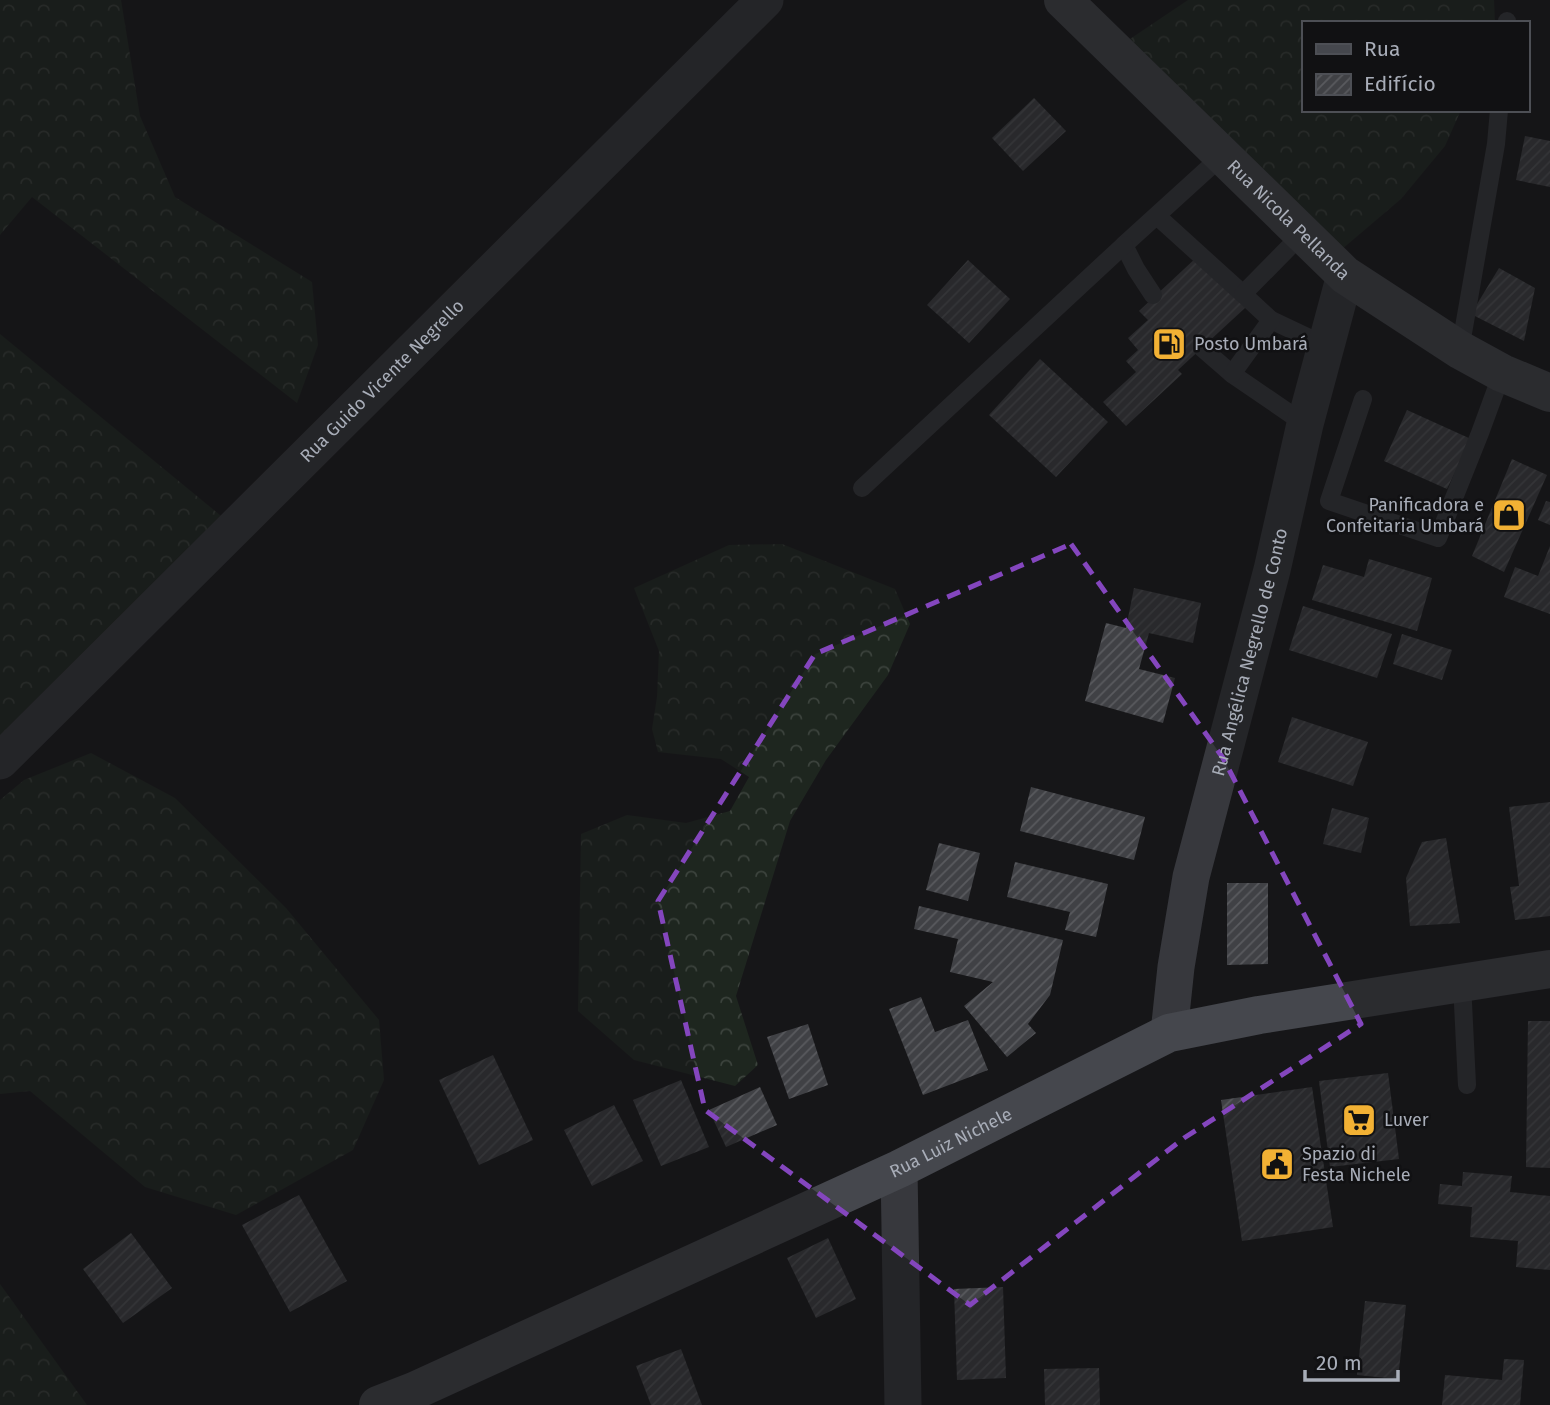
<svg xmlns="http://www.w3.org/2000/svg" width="1550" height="1405" font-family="'Fira Sans',sans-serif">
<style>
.forest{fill:url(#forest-crowns)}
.building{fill:url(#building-hatch)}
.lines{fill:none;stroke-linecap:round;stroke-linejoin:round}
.lane{stroke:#37383d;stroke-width:18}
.street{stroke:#37383d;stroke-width:37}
.secondary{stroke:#45474d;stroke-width:38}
.marked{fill:none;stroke:#8446be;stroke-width:5;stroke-dasharray:14 9;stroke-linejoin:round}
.labels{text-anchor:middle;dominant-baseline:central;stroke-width:5;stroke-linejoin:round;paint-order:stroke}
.street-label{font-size:18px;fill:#a8adb8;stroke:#111113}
.poi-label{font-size:18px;fill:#a8adb8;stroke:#111113;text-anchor:start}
</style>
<defs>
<pattern id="forest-crowns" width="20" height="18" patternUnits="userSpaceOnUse" patternTransform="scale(1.75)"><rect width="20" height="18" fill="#1e261f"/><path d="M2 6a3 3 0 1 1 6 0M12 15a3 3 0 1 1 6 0" fill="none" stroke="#3c433d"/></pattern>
<pattern id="building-hatch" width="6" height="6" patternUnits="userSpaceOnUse" patternTransform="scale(1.75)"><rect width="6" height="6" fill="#404145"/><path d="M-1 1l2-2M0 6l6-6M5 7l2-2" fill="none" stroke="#595a5e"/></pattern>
</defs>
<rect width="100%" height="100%" fill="#161618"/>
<g class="forest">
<path d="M0 0H121L140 116 175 197 312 282 318 345 297 403 32 197 0 235Z"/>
<path d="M1188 0H1494L1495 23H1303V110H1461L1445 146 1401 199 1341 250 1127 41Z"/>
<path d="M0 334 226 520 0 747Z"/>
<path d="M782 544 895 589 910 624 888 675 826 760 790 821 736 996 758 1065 735 1086 634 1060 578 1011 581 834 627 815 686 823 730 811 749 777 721 759 658 752 652 729 657 697 659 651 634 588 729 545Z"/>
<path d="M91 753 175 798 286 908 379 1020 384 1080 353 1150 236 1215 145 1187 30 1091 0 1094V800L24 780Z"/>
<path d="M0 1284 87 1405H0Z"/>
</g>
<g class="building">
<path d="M1034 98 1066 131 1023 171 992 138Z"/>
<path d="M1525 136 1550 141V187L1516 180Z"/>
<path d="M1198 256 1246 307 1178 370 1182 374 1126 426 1103 402 1136 372 1126 361 1138 350 1128 338 1148 320 1139 311Z"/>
<path d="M968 260 1010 299 969 343 927 305Z"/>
<path d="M1499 268 1535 288 1524 341 1471 314Z"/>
<path d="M1040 359 1108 422 1056 477 989 415Z"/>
<path d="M1407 410 1471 439 1447 489 1384 461Z"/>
<path d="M1512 459 1547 475 1504 572 1472 556Z"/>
<path d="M1546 501 1550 502V525L1538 520Z"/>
<path d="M1550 546V614L1504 597 1515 567 1538 576Z"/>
<path d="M1369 559 1432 578 1417 631 1312 600 1323 565 1364 577Z"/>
<path d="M1134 588 1201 603 1193 643 1149 633 1139 669 1175 678 1163 723 1085 701 1106 623 1126 628Z"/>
<path d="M1303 606 1392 634 1377 678 1289 650Z"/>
<path d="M1402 634 1452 650 1442 680 1393 664Z"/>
<path d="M1292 717 1368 742 1353 786 1278 762Z"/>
<path d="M1031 787 1145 817 1134 860 1020 831Z"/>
<path d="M1550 802V916L1515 920 1510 887 1519 886 1509 807Z"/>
<path d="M1332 808 1369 818 1361 853 1323 844Z"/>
<path d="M1446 838 1460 923 1410 926 1406 878 1422 842Z"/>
<path d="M939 843 980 853 968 901 926 890Z"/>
<path d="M1015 862 1108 884 1096 937 1065 930 1070 912 1007 897Z"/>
<path d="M1227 883H1268V964L1227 965Z"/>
<path d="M919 906 1063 940 1050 995 1028 1024 1036 1033 1007 1057 964 1006 993 982 950 972 958 939 914 929Z"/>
<path d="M921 997 935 1032 968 1020 988 1070 923 1095 889 1009Z"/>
<path d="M1528 1021H1550V1168L1526 1167Z"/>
<path d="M808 1024 828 1085 789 1099 767 1037Z"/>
<path d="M493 1055 533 1140 479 1165 439 1080Z"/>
<path d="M1388 1073 1399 1159 1330 1167 1319 1081Z"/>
<path d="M681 1080 709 1147 661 1166 633 1100Z"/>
<path d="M760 1087 777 1125 726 1147 709 1110Z"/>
<path d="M1312 1087 1333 1227 1242 1241 1221 1100Z"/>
<path d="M614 1105 643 1161 592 1186 564 1130Z"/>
<path d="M1463 1172 1512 1176 1510 1192 1550 1196V1270L1516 1267 1518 1241 1470 1237 1472 1207 1438 1204 1440 1184 1462 1186Z"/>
<path d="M299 1195 347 1281 290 1312 242 1225Z"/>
<path d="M131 1233 172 1288 123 1323 83 1269Z"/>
<path d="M828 1238 856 1299 816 1318 787 1258Z"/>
<path d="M1003 1287 1006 1378 957 1380 954 1289Z"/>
<path d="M1365 1301 1406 1305 1398 1379 1357 1375Z"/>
<path d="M681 1349 702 1405H651L636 1366Z"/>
<path d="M1504 1359 1524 1360 1520 1405H1442L1445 1375 1502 1380Z"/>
<path d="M1099 1368 1100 1405H1045L1044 1369Z"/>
</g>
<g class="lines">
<g class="lane">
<path d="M1507 23V21"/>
<path d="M1157 216 1243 294"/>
<path d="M1153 295 1136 269 1124 245 1223 155"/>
<path d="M1271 320 1328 347"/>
<path d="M1202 348 1232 374 1305 424"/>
<path d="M1460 350 1496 144 1499 110"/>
<path d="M1232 374 1271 320 1243 294 1303 233"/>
<path d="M1363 399 1329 501 1438 538 1480 433 1502 373"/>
<path d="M862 488 1124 245"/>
<path d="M1462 983 1467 1085"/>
</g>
<g class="street">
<path id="s1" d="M0 761 765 0"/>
<path id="s2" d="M1169 1033 1176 967 1191 877 1272 570 1305 424 1345 275"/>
<path d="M899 1169 903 1405"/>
</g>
<g class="secondary">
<path id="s3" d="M1063 0 1345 275 1460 350 1502 373 1550 393"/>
<path id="s4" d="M378 1405 414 1391 899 1169 1169 1033 1259 1015 1550 969"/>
</g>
</g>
<path d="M0 0H1550V1405H0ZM1071 544 1223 758 1361 1024 1184 1138 970 1305 705 1110 658 901 815 654Z" fill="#161618" fill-opacity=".55" fill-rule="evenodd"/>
<path class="marked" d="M1071 544 1223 758 1361 1024 1184 1138 970 1305 705 1110 658 901 815 654Z"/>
<defs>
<g id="fuel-square" transform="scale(1.75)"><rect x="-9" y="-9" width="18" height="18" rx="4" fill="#f2b134" stroke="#111113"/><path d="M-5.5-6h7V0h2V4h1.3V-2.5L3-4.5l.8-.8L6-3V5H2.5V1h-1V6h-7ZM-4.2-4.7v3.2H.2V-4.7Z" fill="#111"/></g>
<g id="shop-square" transform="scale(1.75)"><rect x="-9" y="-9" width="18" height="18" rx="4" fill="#f2b134" stroke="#111113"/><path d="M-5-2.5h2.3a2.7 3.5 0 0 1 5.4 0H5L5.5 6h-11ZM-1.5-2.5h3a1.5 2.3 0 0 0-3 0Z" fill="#111"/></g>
<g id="supermarket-square" transform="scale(1.75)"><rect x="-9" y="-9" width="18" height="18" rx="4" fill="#f2b134" stroke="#111113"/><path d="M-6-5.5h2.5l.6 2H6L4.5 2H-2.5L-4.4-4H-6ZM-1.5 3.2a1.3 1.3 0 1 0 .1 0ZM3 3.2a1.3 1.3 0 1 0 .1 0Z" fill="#111"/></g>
<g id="civic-square" transform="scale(1.75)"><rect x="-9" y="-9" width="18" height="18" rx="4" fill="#f2b134" stroke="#111113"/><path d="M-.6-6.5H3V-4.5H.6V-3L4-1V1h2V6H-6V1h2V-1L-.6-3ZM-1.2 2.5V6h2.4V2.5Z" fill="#111"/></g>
</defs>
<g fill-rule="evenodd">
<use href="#fuel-square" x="1169" y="344"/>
<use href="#shop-square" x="1509" y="515"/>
<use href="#supermarket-square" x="1359" y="1120"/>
<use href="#civic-square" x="1277" y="1164"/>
</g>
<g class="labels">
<g class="street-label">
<text stroke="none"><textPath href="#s3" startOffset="315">Rua Nicola Pellanda</textPath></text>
<text stroke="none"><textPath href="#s1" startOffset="539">Rua Guido Vicente Negrello</textPath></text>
<text stroke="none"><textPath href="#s2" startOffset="390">Rua Angélica Negrello de Conto</textPath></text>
<text stroke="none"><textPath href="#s4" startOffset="630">Rua Luiz Nichele</textPath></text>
</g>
<g class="poi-label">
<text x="1194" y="344">Posto Umbará</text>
<text x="1484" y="505" text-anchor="end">Panificadora e<tspan x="1484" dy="21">Confeitaria Umbará</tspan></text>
<text x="1384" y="1120">Luver</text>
<text x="1302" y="1154">Spazio di<tspan x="1302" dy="21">Festa Nichele</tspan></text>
</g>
</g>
<rect x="1302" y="21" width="228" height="91" fill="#111113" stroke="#4d4f55" stroke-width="2"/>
<rect x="1316" y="44" width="35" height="10" fill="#45474d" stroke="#4d4f55" stroke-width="2"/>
<text x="1364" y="56" font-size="21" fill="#a8adb8">Rua</text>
<rect x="1316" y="74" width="35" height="21" fill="url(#building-hatch)" stroke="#4d4f55" stroke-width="2"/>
<text x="1364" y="91" font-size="21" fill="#a8adb8">Edifício</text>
<path d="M1305 1370v10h93v-10" fill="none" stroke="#a8adb8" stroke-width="3.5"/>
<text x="1316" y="1370" font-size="21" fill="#a8adb8" stroke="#111113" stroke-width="5" paint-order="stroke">20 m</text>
</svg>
